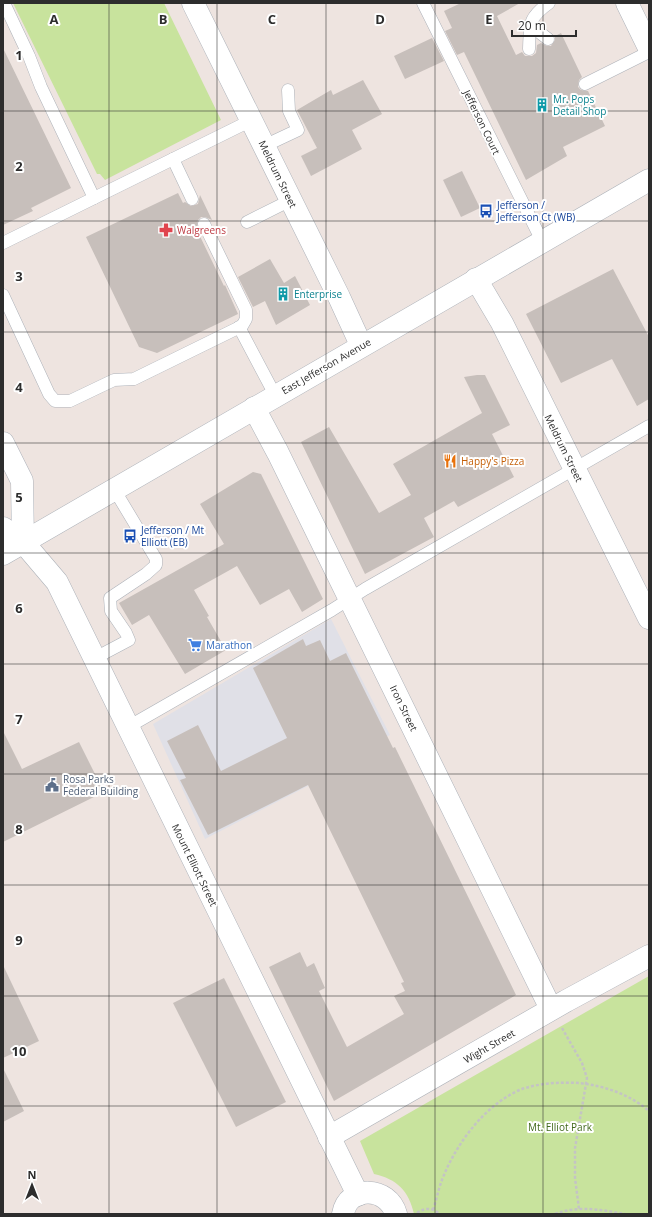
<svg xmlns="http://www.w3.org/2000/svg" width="652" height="1217" font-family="'Open Sans',sans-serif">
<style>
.industrial{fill:#e0e0e7}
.green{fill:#c8e39d}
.building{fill:#c7bfbb}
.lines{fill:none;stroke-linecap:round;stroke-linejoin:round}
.lane-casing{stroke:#adb2b9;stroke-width:13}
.street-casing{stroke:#adb2b9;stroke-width:23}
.secondary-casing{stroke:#adb2b9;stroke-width:23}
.path{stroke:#c4c4c4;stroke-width:2.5;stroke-dasharray:3 2;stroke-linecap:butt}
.lane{stroke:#fff;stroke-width:12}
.street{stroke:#fff;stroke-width:22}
.secondary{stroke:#fff;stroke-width:22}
.grid{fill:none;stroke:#2d2d2d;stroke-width:1;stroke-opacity:0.55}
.labels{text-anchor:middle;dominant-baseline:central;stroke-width:4;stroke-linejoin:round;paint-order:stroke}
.culture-label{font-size:10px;fill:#0d838f;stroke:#fff;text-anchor:start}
.street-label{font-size:10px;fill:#2d2d2d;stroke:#fff}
.transit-label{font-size:10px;fill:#164399;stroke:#fff;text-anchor:start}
.health-label{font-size:10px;fill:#be3a42;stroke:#fff;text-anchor:start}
.food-label{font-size:10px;fill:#c56008;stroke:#fff;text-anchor:start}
.shop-label{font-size:10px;fill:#366cbe;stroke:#fff;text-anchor:start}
.service-label{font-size:10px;fill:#4e5e75;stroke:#fff;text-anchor:start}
.park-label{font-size:10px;fill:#426a1c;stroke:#fff}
.grid-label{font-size:13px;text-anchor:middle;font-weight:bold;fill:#2d2d2d;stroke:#fff;stroke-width:4;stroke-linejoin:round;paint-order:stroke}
</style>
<rect width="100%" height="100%" fill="#eee4e0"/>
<path class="industrial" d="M331 619 390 735 304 778 308 786 205 839 153 724Z"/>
<g class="green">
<path d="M13 3H164L221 120 105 180 100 174H97Z"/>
<path d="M649 976V1214H414C409 1191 397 1179 374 1174L360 1141Z"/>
</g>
<g class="building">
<path d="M461 3H520L497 16 516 55 522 52 525 56H532L536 53 537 45 541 43 547 46H551L555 40V36L561 33 582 77 579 80 578 87 581 90 588 91 605 126 563 147 567 156 526 180 464 52 457 55 445 31 452 28 444 11Z"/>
<path d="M432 38 444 61 405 79 394 56Z"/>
<path d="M3 48 71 188 31 208 33 211 3 225Z"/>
<path d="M363 80 382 114 352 130 362 149 311 176 301 156 317 148 297 110 331 90 333 95Z"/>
<path d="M462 171 480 208 461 217 443 180Z"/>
<path d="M178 193 183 203 185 202 191 206 198 204 200 195 212 220 205 217H201L198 220 197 227 196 228 224 286 225 285 238 314 157 353 139 347 86 237Z"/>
<path d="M270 259 284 283 295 276 310 305 276 325 265 301 253 307 238 277Z"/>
<path d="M613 269 649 337V399L637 406 612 359 561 383 526 314Z"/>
<path d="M477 375H485L510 425 492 434 514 477 458 507 454 501 424 518 434 537 365 574 301 442 329 427 379 513 411 495 393 464 482 413 464 377Z"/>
<path d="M253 472 261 474 323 599 302 612 289 589 260 605 237 566 194 590 209 616 207 617 226 650 185 674 149 615 132 625 119 603 224 544 200 504Z"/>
<path d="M303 639 306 646 320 640 330 661 346 653 393 748 395 747 516 995 334 1101 269 967 300 952 307 967 314 963 325 988 319 991 347 1047 404 1014 394 996 405 991 401 983 404 982 308 785 208 835 180 780 186 778 167 741 198 725 221 771 287 738 253 668Z"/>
<path d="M3 731 22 769 79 742 104 792 3 842Z"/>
<path d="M3 965 39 1041 3 1058Z"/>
<path d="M224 978 286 1102 236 1127 173 1003Z"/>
<path d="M3 1068 24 1111 3 1122Z"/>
</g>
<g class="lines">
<g class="lane-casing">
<g id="lane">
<path d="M4 3 29 56 41 87 94 198"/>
<path d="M423 3 542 241"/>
<path d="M530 25 548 39"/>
<path d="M529 49C530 24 528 18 549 3"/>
<path d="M585 84 649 52"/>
<path d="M264 146 298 130 289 111 288 90"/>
<path d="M173 159 192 199"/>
<path d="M247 222 291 200"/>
<path d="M3 243 252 120"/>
<path d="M3 295 49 394 55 401H70L114 380 134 379 242 326 246 319V310L204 224"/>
<path d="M239 327 275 395"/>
<path d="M95 658 129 640 126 633 111 611 110 598 146 574 156 565V559L114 489"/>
<path d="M128 727 332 610 365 589 649 426"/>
</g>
</g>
<g class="street-casing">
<g id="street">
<path d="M193 3 339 297 361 345"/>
<path d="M627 3 649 48"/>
<path d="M476 279 502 323 649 618"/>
<path d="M254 408 278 453 551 1009"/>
<path d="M23 542 57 582 358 1195"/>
<path d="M329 1137 566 1001 649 956"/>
<path d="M343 1214C348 1185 388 1186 396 1214"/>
</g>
</g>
<g class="secondary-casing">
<g id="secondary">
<path d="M3 443 22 481 23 542"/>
<path d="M3 528 23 542"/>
<path d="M3 554 649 180"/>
</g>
</g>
<g class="path">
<path d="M562 1028 582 1063 587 1078 575 1148V1178L579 1209"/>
<path d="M433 1210C437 1198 439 1186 444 1175 458 1141 487 1103 522 1089 540 1083 561 1082 579 1083 605 1086 629 1094 649 1111"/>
<path d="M417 1213C425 1207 433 1208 440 1214"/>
<path d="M555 1214C578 1205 602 1210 625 1214"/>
</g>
<use href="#lane" class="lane"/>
<use href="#street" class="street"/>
<use href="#secondary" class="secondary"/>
</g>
<path class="grid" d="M109 3V1214M217 3V1214M326 3V1214M435 3V1214M543 3V1214M3 111H649M3 221H649M3 332H649M3 443H649M3 553H649M3 664H649M3 774H649M3 885H649M3 996H649M3 1106H649"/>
<defs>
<g id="building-bare" transform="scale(1.08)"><path d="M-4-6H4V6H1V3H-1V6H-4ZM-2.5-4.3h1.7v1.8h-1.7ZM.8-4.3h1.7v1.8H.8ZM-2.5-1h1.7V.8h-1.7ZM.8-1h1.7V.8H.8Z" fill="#0f9aa8" stroke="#fff" stroke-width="2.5" paint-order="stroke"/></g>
<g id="bus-bare" transform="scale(1.08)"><path d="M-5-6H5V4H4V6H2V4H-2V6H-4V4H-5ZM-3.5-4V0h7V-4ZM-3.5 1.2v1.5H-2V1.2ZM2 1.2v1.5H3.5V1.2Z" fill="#1a4fb4" stroke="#fff" stroke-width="2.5" paint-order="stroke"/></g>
<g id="pharmacy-bare" transform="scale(1.08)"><path d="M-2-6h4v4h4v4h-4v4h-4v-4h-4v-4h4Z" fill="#e0444e" stroke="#fff" stroke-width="2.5" paint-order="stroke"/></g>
<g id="restaurant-bare" transform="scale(1.08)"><path d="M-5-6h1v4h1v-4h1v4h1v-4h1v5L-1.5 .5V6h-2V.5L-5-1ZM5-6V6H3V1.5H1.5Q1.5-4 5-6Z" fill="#e8710a" stroke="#fff" stroke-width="2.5" paint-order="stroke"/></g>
<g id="supermarket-bare" transform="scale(1.08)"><path d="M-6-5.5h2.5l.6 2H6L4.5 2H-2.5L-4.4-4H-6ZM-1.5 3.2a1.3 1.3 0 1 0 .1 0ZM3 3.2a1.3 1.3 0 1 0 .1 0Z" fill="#3f7fe0" stroke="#fff" stroke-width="2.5" paint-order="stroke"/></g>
<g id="civic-bare" transform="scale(1.08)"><path d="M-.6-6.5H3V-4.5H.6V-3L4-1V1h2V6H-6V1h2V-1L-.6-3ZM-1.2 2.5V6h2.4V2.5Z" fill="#5c6f8a" stroke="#fff" stroke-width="2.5" paint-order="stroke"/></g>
</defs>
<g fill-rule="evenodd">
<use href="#building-bare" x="542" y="105"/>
<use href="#bus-bare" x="486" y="211"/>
<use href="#pharmacy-bare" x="166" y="230"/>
<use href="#building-bare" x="283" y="294"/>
<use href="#restaurant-bare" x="450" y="461"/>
<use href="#bus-bare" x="130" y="536"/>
<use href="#supermarket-bare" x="195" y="645"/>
<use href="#civic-bare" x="52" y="785"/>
</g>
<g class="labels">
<g class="culture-label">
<text x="553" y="99">Mr. Pops<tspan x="553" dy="12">Detail Shop</tspan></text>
<text x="294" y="294">Enterprise</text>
</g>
<g class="street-label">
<text transform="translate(482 122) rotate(64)">Jefferson Court</text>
<text transform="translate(278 174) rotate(64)">Meldrum Street</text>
<text transform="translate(326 366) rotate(-30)">East Jefferson Avenue</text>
<text transform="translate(564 448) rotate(64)">Meldrum Street</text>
<text transform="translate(404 708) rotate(64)">Iron Street</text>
<text transform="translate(195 865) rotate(64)">Mount Elliott Street</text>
<text transform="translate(489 1046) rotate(-30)">Wight Street</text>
</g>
<g class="transit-label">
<text x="497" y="205">Jefferson /<tspan x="497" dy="12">Jefferson Ct (WB)</tspan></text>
<text x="141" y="530">Jefferson / Mt<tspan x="141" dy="12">Elliott (EB)</tspan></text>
</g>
<g class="health-label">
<text x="177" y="230">Walgreens</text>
</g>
<g class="food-label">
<text x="461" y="461">Happy's Pizza</text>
</g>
<g class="shop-label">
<text x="206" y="645">Marathon</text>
</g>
<g class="service-label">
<text x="63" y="779">Rosa Parks<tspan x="63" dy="12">Federal Building</tspan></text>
</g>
<g class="park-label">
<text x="560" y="1127">Mt. Elliot Park</text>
</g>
</g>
<g class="grid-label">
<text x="54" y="24">A</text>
<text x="163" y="24">B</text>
<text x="272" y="24">C</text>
<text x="380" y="24">D</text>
<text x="489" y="24">E</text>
<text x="19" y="60">1</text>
<text x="19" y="171">2</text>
<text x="19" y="281">3</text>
<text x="19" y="392">4</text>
<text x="19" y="502">5</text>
<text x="19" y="613">6</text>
<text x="19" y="724">7</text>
<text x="19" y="834">8</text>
<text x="19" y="945">9</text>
<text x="19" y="1056">10</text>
</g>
<rect width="652" height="1217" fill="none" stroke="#2d2d2d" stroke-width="8"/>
<g transform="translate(32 1185)" stroke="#ffffff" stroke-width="3" paint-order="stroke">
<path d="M0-3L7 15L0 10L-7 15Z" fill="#2d2d2d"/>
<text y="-6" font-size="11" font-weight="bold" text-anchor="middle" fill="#2d2d2d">N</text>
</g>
<path d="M512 30v6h64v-6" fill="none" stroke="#2d2d2d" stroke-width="2"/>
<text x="518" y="30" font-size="12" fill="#2d2d2d" stroke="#ffffff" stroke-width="3" paint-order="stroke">20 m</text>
</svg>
